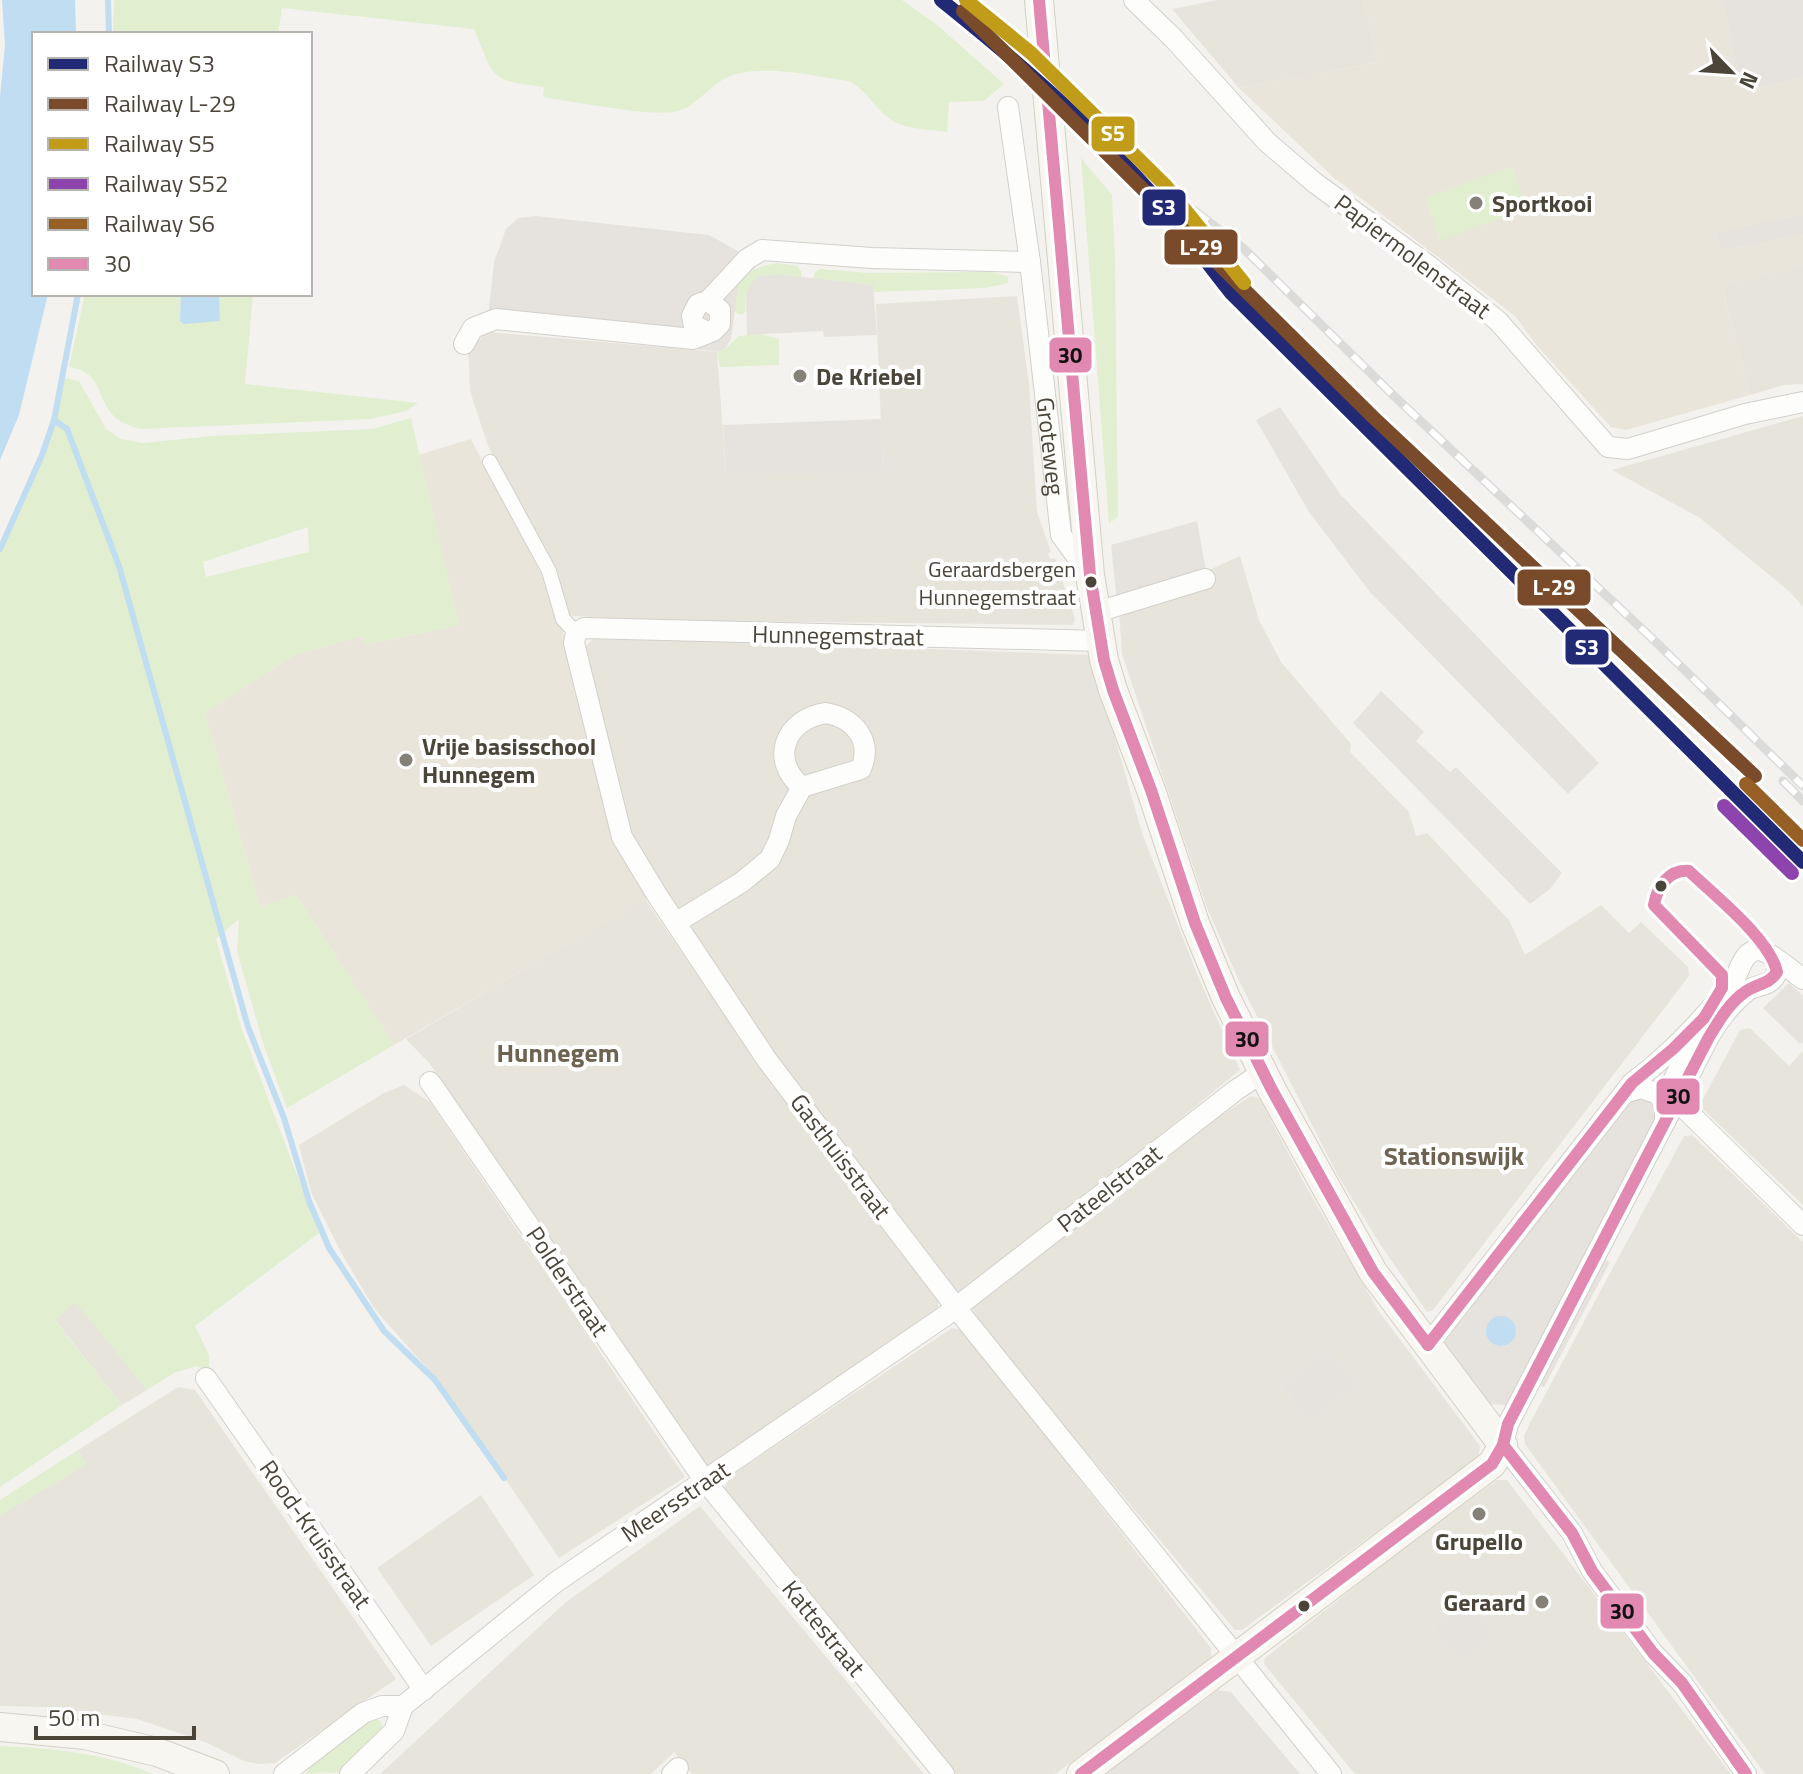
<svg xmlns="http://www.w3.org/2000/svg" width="1803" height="1774" font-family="'Titillium Web',sans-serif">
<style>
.residential{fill:#e7e4dc}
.education{fill:#eae5da}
.green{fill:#e1eecf;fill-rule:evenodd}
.parking{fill:#e6e3df}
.water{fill:#c0ddf1}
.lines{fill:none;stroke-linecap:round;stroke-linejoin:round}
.stream{stroke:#c0ddf1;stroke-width:6}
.pedestrian-casing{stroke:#d2d0cb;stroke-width:16}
.minor-casing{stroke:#d2d0cb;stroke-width:22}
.secondary-casing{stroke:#d3cfc5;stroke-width:30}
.pedestrian{stroke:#fdfdfc;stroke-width:14}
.minor{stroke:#fdfdfc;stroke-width:20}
.secondary{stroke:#f7f6f1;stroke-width:28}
.rail-casing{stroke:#dbdbda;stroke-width:9}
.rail{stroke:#fff;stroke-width:6;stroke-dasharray:18;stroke-linecap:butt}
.bus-1-casing{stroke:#fff;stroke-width:18}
.bus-1{stroke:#e189b0;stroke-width:12}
.rail-1-casing{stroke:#fff;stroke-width:20}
.rail-2-casing{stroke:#fff;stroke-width:20}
.rail-3-casing{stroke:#fff;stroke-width:20}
.rail-4-casing{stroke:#fff;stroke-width:20}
.rail-5-casing{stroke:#fff;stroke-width:20}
.rail-1{stroke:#222975;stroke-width:14}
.rail-2{stroke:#7a4b2a;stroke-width:14}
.rail-3{stroke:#c09c18;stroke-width:14}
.rail-4{stroke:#8e44ad;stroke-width:14}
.rail-5{stroke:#965f26;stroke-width:14}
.poi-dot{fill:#868178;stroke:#fff;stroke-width:3}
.bus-dot{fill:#4b4439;stroke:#fff;stroke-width:3}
.labels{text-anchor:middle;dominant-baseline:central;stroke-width:8;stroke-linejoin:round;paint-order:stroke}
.bus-label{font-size:22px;fill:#4b4439;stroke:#fff;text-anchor:end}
.poi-label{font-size:24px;font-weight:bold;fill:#4b4439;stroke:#fff;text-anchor:start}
.street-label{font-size:24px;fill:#4b4439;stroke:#fff}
.neighbourhood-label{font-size:26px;font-weight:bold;fill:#6e6250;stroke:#fff}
.line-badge{stroke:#fff;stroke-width:3}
.badge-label{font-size:22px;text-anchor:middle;font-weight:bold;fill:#fff}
.pale-badge-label{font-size:22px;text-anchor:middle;font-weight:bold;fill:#111}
</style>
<rect width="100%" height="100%" fill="#f4f2ee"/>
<g class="residential">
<path d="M1217 0H1363L1378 62 1239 88 1172 9Z"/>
<path d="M1803 265V384L1784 385 1750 395 1722 286Z"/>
<path d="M1017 296 1029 384 1037 512 1051 552 1048 553 1050 559 1055 558 1075 619 1073 625 636 620 562 615 487 443 470 391 468 349 488 332 717 352 726 472H883L876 304Z"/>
<path d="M1803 416V607L1790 592 1700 518 1612 470Z"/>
<path d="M1240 556 1259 620 1281 662 1351 744 1350 752 1409 812 1416 836 1427 833 1509 920 1525 955 1601 905 1629 933 1641 922 1688 967 1689 976 1433 1310 1427 1312 1380 1244 1337 1174 1240 983 1207 908 1122 654 1119 611Z"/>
<path d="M593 639 778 643 1089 655 1101 689 1142 833 1197 974 1240 1070 965 1294 958 1292 949 1285 773 1054 627 834 585 647Z"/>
<path d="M645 899 715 1001 938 1301V1310L705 1468 430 1064 406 1039Z"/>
<path d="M1750 1028 1789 1066 1803 1051V1205L1703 1109 1702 1101 1740 1030Z"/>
<path d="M404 1085 430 1102 685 1477 559 1558 431 1646 377 1568 481 1495 534 1575 559 1558 440 1383 374 1308 342 1254 311 1192 299 1145 384 1093Z"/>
<path d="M1251 1096 1259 1098 1307 1188 1380 1313 1480 1446 1479 1455 1461 1470 1242 1630H1235L975 1319 973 1308 1208 1124Z"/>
<path d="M1692 1135 1803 1242V1774H1765L1525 1444 1524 1436 1530 1423 1617 1260 1684 1136Z"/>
<path d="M76 1301 147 1390 122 1405 55 1320Z"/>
<path d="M952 1328 963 1330 1211 1648V1660L1055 1774H954L725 1489 727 1478Z"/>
<path d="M178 1387 195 1390 396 1679 275 1763 260 1764 244 1761 205 1742 137 1719 44 1707 0 1706V1515L87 1464 78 1450Z"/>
<path d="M1497 1480H1507L1731 1774H1355L1264 1664 1265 1658 1400 1551Z"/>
<path d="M700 1506 924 1774H692L674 1752 651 1774H380L566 1602Z"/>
</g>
<g class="education">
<path d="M1363 0H1803V265L1722 287 1750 395 1626 430 1611 427 1538 347 1515 316 1333 177 1239 88 1378 62Z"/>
<path d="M471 439 541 574 561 627 650 897 394 1045 296 895 260 907 205 713 294 655 362 636 365 645 459 625 418 455Z"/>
</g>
<g class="green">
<path d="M114 0H902L937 25 1004 84 984 101 949 102 947 132C925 128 901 131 884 114 872 103 866 91 851 82 817 76 753 62 724 79 708 88 696 106 678 111 656 118 570 101 543 97L544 87C487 80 495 78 474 29L282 8 278 34H113Z"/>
<path d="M1081 158 1112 195 1115 260 1118 516 1109 524Z"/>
<path d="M1512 167 1527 210 1440 240 1425 197Z"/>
<path d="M778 263 798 266 801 271V277L785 275 746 293 745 312 742 315 735 312C731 280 748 267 778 263Z"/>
<path d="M821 269 868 273 992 272 1008 277V283L985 288 874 292 872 285 813 279 815 272Z"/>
<path d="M85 294H181L180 321H220L219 294H253L245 384 418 403 406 411 371 419 140 429C130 426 118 422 111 413 95 392 102 373 69 367Z"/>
<path d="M760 334 779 339V365L720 367 717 352 725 349 739 336Z"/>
<path d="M65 378 79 381 106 429 121 439 143 443 213 436 372 429 411 418 459 625 365 645 362 636 294 655 205 713 260 907 296 895 394 1045 287 1108 263 1043 237 951 239 919 216 939 242 1030 319 1233 195 1326 209 1355V1372L197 1366 174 1373 147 1390 75 1302 55 1321 122 1405 0 1487V549L42 455ZM308 527 309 552 206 577 203 562Z"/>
<path d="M78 1450 87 1464 0 1515V1500Z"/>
<path d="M377 1719 381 1722 383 1731 338 1772 306 1774 316 1756 369 1720Z"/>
<path d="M0 1746C53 1748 104 1753 153 1774H0Z"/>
</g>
<g class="parking">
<path d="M1723 0H1803V77L1743 90Z"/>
<path d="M1803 215V234L1722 250 1718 232Z"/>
<path d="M536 216 709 235 747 256 755 269 746 273 738 286 731 339 725 349 717 352 488 318 494 262 506 229 518 218Z"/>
<path d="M785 275 873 285 877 335 824 337 823 331 747 335 746 293 751 284 758 276Z"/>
<path d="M1280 407 1341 495 1599 763 1568 794 1370 592 1309 512 1256 420Z"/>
<path d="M881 419 883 472 774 474 726 472 723 425Z"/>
<path d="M1197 521 1206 571 1117 602 1111 545Z"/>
<path d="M1381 691 1424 732 1416 741 1450 772 1456 767 1562 873 1550 889 1530 904 1353 723Z"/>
<path d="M1789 983 1803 996V1042L1800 1044 1763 1008Z"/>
<path d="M1638 1095 1651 1101 1659 1115 1517 1394 1506 1405 1489 1404 1443 1345 1448 1331 1626 1101Z"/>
<path d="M1603 1259 1610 1262 1544 1387 1538 1385Z"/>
<path d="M1328 1353 1353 1385 1311 1418 1284 1386Z"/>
<path d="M1468 1603 1491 1635 1462 1658 1435 1628Z"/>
<path d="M1218 1690 1231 1692 1300 1774H1105Z"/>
</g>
<g class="water">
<path d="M2 0H75L76 34H34V294H48L19 415 0 460V97L5 45Z"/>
<path d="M181 294H219L220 321 184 324 180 321Z"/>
<circle cx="1501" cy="1331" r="15"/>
</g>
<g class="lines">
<g class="stream">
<path d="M108 0 109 34"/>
<path d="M54 420 67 429 119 566 248 1027 284 1118 309 1201 329 1248 384 1331 435 1380 504 1478"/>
<path d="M0 549 42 455 54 420 78 294"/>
</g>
<g class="pedestrian-casing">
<path id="pedestrian" d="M490 462 549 571 563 619 576 633"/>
</g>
<g class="minor-casing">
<g id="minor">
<path d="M1134 0 1174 39 1267 142 1315 183 1429 266 1498 321 1608 447 1628 449 1745 414 1803 402"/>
<path id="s1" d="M1008 107 1030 262 1061 535 1090 575"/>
<path d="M708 301 747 259 762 250 872 258 1030 262"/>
<path d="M464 344 473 328 496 319 693 339 713 331 720 324V310L708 301 698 304 692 316 694 326 708 332"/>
<path d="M1097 612 1205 579"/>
<path d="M1101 641 584 628 576 633 574 643 622 837 657 895 767 1060 965 1319 1331 1774"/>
<path d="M826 713C854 718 873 740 861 769L802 787C769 760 785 719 826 713Z"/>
<path d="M677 922 742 882 770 859 779 840 786 816 802 787"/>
<path d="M1692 1043 1673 1081 1677 1101 1803 1225"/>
<path d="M430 1082 705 1481 944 1774"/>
<path d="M1624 1093 1641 1088 1659 1094 1665 1107V1122"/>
<path d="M1428 1345 1632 1083C1670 1055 1702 1021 1732 983 1740 972 1742 952 1757 950 1767 949 1793 972 1803 979"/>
<path d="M206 1378 424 1690"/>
<path d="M284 1774 363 1713 382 1706H403"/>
<path d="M350 1774 394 1731 403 1706 556 1582 945 1316 1236 1090 1263 1072"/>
<path d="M672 1774 678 1768"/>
<path d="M1746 1774 1682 1683 1653 1653 1592 1571 1572 1533 1503 1445 1508 1424 1709 1037C1719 1019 1731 1004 1747 991 1756 984 1769 987 1775 976 1779 970 1777 964 1774 957"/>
</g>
</g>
<g class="secondary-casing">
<g id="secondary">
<path d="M1039 0 1090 575 1104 660 1113 690 1151 790 1195 923 1226 998 1272 1090 1373 1272 1503 1445 1492 1464 1081 1774"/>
<path d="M0 1727 85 1735 157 1752 215 1774"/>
</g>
</g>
<use href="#pedestrian" class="pedestrian"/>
<use href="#minor" class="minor"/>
<use href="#secondary" class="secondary"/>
<g class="rail-casing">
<g id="rail">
<path d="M962 0 1023 49"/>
<path d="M1165 188 1243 248 1394 396 1658 644 1803 786"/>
<path d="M1783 781 1803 801"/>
</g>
</g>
<use href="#rail" class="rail"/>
<g class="bus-1-casing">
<g id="bus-1">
<path d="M1039 0 1090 575 1104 660 1113 690 1151 790 1195 923 1226 998 1272 1090 1373 1272 1428 1345"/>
<path d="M1503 1445 1572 1533 1592 1571 1653 1653 1682 1683 1746 1774"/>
<path d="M1081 1774 1492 1464 1503 1445 1508 1424 1709 1037C1719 1021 1729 1003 1745 992 1757 983 1769 985 1777 972 1770 939 1714 895 1689 871 1669 869 1657 887 1654 905L1722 975V988L1704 1018 1673 1049 1632 1083 1428 1345"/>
</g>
</g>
<use href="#bus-1" class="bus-1"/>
<g class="rail-1-casing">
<path id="rail-1" d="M941 0C1017 61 1090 124 1154 196 1182 227 1205 261 1231 293L1803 862"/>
</g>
<g class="rail-2-casing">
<path id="rail-2" d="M963 11 1373 417 1755 776"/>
</g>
<g class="rail-3-casing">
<path id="rail-3" d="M966 0 1031 53 1165 185 1244 283"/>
</g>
<g class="rail-4-casing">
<path id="rail-4" d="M1724 806 1792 873"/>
</g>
<g class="rail-5-casing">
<path id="rail-5" d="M1746 784 1803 840"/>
</g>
<use href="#rail-1" class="rail-1"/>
<use href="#rail-2" class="rail-2"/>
<use href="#rail-3" class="rail-3"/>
<use href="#rail-4" class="rail-4"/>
<use href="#rail-5" class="rail-5"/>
</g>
<g class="poi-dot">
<circle cx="1476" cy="203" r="8"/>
<circle cx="800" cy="376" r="8"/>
<circle cx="406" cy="760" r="8"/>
<circle cx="1479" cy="1514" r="8"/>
<circle cx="1542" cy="1602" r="8"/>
</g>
<g class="bus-dot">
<circle cx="1091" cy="582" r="7"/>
<circle cx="1661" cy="886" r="7"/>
<circle cx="1304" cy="1606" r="7"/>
</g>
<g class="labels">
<g class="bus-label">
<text x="1076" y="569">Geraardsbergen<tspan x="1076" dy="28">Hunnegemstraat</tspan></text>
</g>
<g class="poi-label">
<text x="1492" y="203">Sportkooi</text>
<text x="816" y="376">De Kriebel</text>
<text x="422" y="746">Vrije basisschool<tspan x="422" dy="28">Hunnegem</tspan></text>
<text x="1479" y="1541" text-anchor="middle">Grupello</text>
<text x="1526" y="1602" text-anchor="end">Geraard</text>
</g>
<g class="street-label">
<text transform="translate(1413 256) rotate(37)">Papiermolenstraat</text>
<text stroke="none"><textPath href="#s1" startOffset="342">Groteweg</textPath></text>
<text transform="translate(838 635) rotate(1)">Hunnegemstraat</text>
<text transform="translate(841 1156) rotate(53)">Gasthuisstraat</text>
<text transform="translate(1109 1188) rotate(-38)">Pateelstraat</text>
<text transform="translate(568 1281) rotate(56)">Polderstraat</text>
<text transform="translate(675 1501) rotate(-34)">Meersstraat</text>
<text transform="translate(316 1534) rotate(55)">Rood-Kruisstraat</text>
<text transform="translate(824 1628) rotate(51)">Kattestraat</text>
</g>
<g class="neighbourhood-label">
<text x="558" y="1052">Hunnegem</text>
<text x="1454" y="1155">Stationswijk</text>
</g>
</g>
<g class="line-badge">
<rect x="1090" y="115" width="46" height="38" rx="8" fill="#c09c18"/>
<rect x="1141" y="188" width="46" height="39" rx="8" fill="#222975"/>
<rect x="1163" y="228" width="76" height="38" rx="8" fill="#7a4b2a"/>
<rect x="1048" y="336" width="45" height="38" rx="8" fill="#e189b0"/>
<rect x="1516" y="568" width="76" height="39" rx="8" fill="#7a4b2a"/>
<rect x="1564" y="628" width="46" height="38" rx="8" fill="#222975"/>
<rect x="1224" y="1020" width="46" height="38" rx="8" fill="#e189b0"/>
<rect x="1655" y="1077" width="46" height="39" rx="8" fill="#e189b0"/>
<rect x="1599" y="1592" width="46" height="38" rx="8" fill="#e189b0"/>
</g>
<g class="badge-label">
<text x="1113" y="141">S5</text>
<text x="1164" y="215">S3</text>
<text x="1201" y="255">L-29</text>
<text x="1554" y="595">L-29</text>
<text x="1587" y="655">S3</text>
</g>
<g class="pale-badge-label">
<text x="1070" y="363">30</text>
<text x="1247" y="1047">30</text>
<text x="1678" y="1104">30</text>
<text x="1622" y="1619">30</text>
</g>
<rect x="32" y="32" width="280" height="264" fill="#ffffff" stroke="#b7b4b0" stroke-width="2"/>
<rect x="48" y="58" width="40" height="12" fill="#222975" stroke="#b7b4b0" stroke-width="2"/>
<text x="104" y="72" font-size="24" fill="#4b4439">Railway S3</text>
<rect x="48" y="98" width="40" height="12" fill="#7a4b2a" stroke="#b7b4b0" stroke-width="2"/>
<text x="104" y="112" font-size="24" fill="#4b4439">Railway L-29</text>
<rect x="48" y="138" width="40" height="12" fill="#c09c18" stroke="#b7b4b0" stroke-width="2"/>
<text x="104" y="152" font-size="24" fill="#4b4439">Railway S5</text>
<rect x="48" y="178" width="40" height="12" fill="#8e44ad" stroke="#b7b4b0" stroke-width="2"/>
<text x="104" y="192" font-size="24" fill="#4b4439">Railway S52</text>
<rect x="48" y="218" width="40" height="12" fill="#965f26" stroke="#b7b4b0" stroke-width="2"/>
<text x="104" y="232" font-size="24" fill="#4b4439">Railway S6</text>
<rect x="48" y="258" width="40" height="12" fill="#e189b0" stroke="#b7b4b0" stroke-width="2"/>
<text x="104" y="272" font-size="24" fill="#4b4439">30</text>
<g transform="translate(1731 72) rotate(115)" stroke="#ffffff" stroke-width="6" paint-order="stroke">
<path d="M0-6L14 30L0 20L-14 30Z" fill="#4b4439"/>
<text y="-12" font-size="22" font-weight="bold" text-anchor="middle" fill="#4b4439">N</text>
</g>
<path d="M36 1726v12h158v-12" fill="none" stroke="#4b4439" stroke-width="4"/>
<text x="48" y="1726" font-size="24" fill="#4b4439" stroke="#ffffff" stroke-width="6" paint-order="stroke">50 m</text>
</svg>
